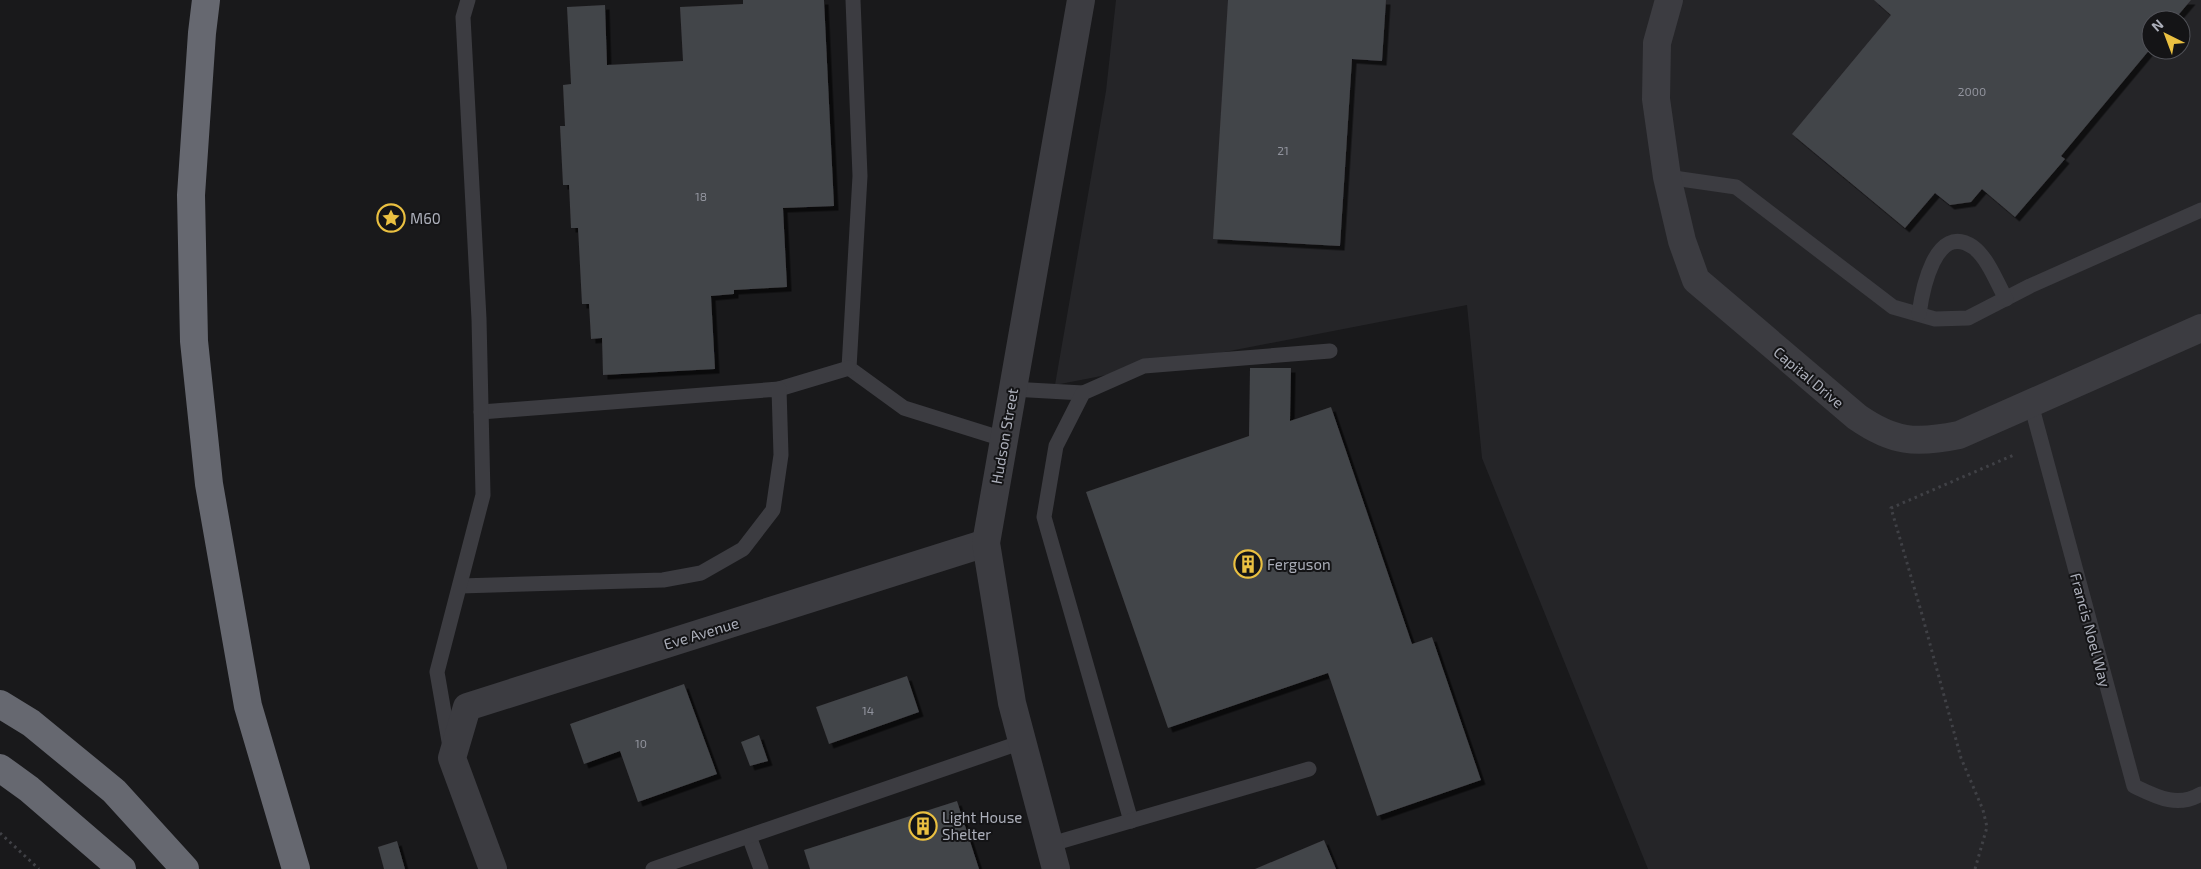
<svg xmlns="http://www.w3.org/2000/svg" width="2201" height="869" font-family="'Exo 2',sans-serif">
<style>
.built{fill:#252528;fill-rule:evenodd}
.building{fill:#434448;filter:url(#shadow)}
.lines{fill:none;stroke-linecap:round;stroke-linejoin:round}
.path{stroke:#404146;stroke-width:3;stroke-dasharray:2.5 4;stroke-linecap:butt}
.lane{stroke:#3c3c41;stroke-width:15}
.street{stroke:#3c3c41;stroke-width:28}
.highway{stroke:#666870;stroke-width:28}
.labels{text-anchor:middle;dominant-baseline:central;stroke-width:4;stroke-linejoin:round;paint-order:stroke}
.number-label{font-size:12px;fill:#92949e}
.poi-label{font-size:15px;fill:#acafba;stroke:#141416;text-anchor:start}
.street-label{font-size:15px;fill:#acafba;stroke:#141416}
</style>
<defs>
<filter id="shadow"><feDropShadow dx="4.5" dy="4.5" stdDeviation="0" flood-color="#0009"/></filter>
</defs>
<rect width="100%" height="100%" fill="#19191b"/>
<path class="built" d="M1116 0H2201V869H1648L1482 458 1467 305 1055 385 1106 91ZM2151 20H2181V50H2151Z"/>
<g class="building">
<path d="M743 0H824L834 206 783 208 787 287 734 290V294L711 296 715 369 603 375 602 338 591 339 589 304H582L578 228H571L569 185H563L560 126H565L563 85 571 84 567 7 605 5 607 65 683 61 680 7 743 4Z"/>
<path d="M1228 0H1386L1382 61 1352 59 1340 246 1213 239Z"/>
<path d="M1874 0H2191L2174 20H2151V48L2061 156 2065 159 2015 217 1982 189 1971 202 1950 205 1935 193 1905 228 1792 134 1891 15Z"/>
<path d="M1250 368H1291L1290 421 1331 407 1412 644 1432 637 1481 780 1377 816 1328 673 1168 728 1086 492 1249 436Z"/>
<path d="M907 676 919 712 829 744 816 707Z"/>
<path d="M684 684 717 774 638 802 620 751 584 764 570 724Z"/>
<path d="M759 735 768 761 750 766 741 742Z"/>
<path d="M957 801 979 869H810L804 850Z"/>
<path d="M1324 840 1336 869H1255Z"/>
<path d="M397 841 405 869H384L378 847Z"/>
</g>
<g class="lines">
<g class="path">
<path d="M0 833 39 869"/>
<path d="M1975 869 1987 827 1983 810 1961 758 1921 611 1891 508 2016 454"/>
</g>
<g class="lane">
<path d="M853 0 860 176 849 368 904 408 1003 439"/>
<path d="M1667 177 1736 187 1893 307 1935 319 1968 318 2030 286 2201 210"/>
<path d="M1919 314C1922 292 1935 221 1973 247 1988 258 1997 283 2006 299"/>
<path d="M779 389 849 368"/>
<path d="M1013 389 1083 393"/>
<path d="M2031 404 2134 786C2157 797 2177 808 2201 794"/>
<path d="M460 586 663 580 701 573 743 549 773 510 781 455 779 389 481 412"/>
<path d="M450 747 437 672 483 495 479 319 463 17 468 0"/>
<path d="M1131 821 1044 517 1056 446 1083 393 1144 366 1330 351"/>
<path d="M749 836 761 869"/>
<path d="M1048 845 1309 769"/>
<path d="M653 869 1022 742"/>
</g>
<g class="street">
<path d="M1669 0 1657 43 1656 99 1667 177 1682 241 1696 280 1857 417C1893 442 1915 444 1959 435L2201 328"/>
<path d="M493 869 452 758 467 707 986 543"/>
<path d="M1056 869 1012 703 986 543 1081 0"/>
</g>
<g class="highway">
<path d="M206 0 202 33 191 195 194 341 209 484 248 706 296 869"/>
<path d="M0 704 31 723 114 791 185 869"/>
<path d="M0 768 29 789 122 869"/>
</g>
</g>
<defs>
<g id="sight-ring" transform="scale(1.4375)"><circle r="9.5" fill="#141416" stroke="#eac041" stroke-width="1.5"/><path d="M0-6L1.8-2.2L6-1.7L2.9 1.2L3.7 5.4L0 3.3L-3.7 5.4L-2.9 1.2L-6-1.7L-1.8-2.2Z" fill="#eac041"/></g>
<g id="building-ring" transform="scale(1.4375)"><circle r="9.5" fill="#141416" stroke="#eac041" stroke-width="1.5"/><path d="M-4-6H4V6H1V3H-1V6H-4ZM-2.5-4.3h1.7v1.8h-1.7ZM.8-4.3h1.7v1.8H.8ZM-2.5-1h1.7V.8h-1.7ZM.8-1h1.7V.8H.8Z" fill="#eac041"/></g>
</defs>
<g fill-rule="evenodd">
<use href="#sight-ring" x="391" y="218"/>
<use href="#building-ring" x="1248" y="564"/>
<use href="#building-ring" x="923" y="826"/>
</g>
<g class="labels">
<g class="number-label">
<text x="1972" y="91">2000</text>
<text x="1283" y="150">21</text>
<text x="701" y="196">18</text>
<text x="868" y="710">14</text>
<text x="641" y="743">10</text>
</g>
<g class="poi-label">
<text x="410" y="218">M60</text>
<text x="1267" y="564">Ferguson</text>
<text x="942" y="817">Light House<tspan x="942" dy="17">Shelter</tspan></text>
</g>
<g class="street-label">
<text transform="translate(1809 377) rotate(40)">Capital Drive</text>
<text transform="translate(1004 436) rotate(-80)">Hudson Street</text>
<text transform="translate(2091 630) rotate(75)">Francis Noel Way</text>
<text transform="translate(701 633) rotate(-17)">Eve Avenue</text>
</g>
</g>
<g transform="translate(2166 35) rotate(318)"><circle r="24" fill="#141416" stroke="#515258"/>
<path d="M0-4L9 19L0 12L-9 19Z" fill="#eac041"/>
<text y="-8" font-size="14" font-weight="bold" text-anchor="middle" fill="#acafba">N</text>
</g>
</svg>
